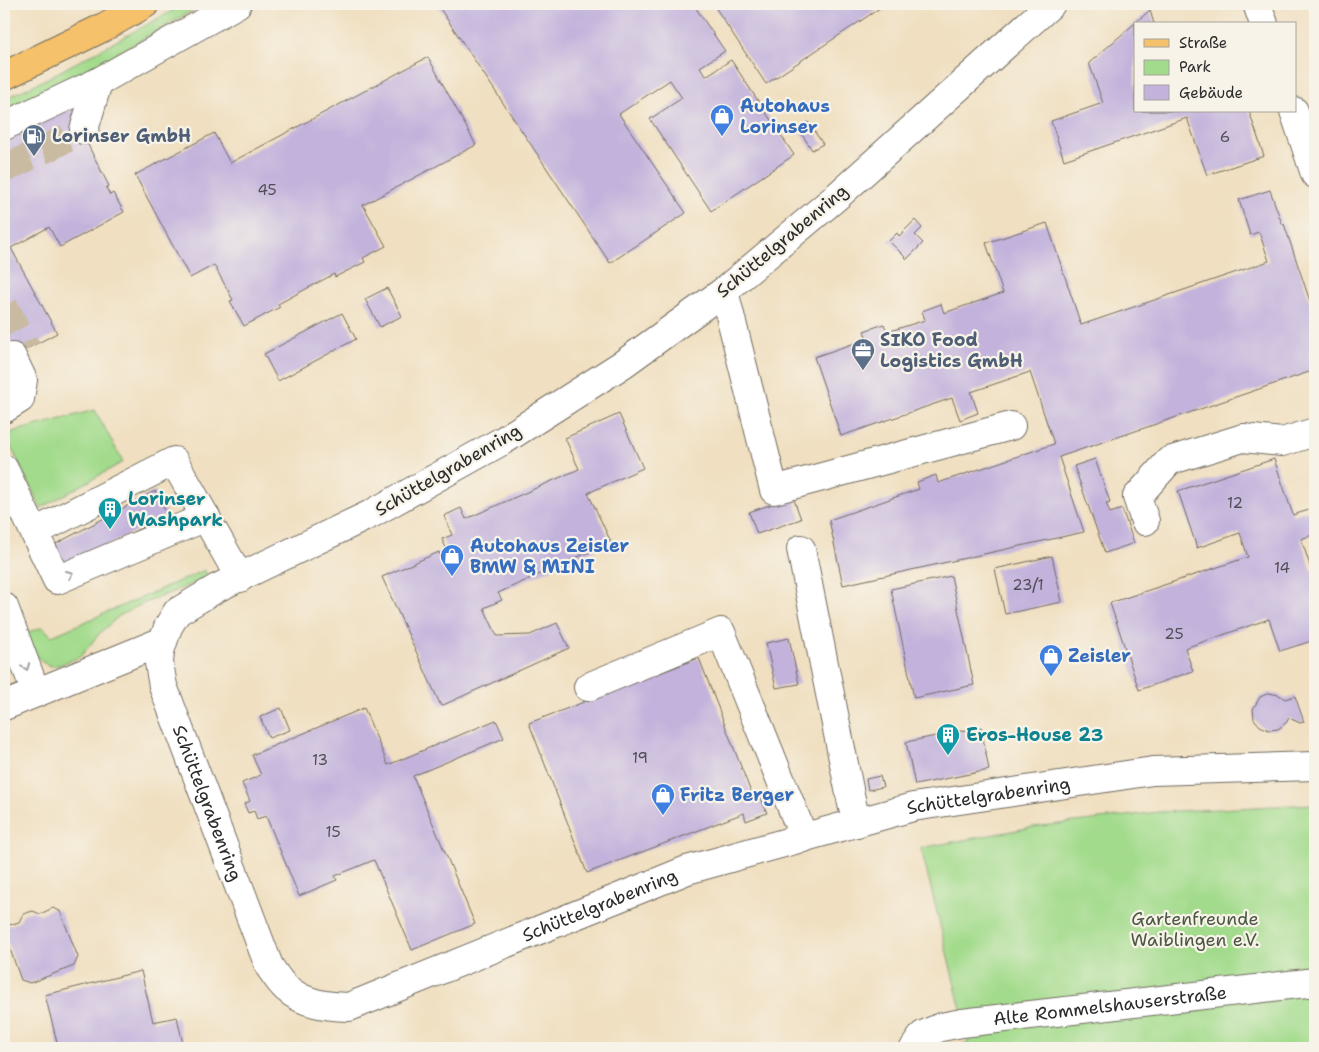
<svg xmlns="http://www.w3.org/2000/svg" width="1319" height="1052" font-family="'Shantell Sans',sans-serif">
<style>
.green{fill:#a3db8c;stroke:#67835c}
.building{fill:#c2b2dc}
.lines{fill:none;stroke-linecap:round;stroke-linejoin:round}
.minor-tunnel{stroke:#c9bba2;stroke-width:28;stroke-dasharray:28 14;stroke-linecap:butt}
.minor-casing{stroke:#706a5f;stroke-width:30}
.major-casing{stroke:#706a5f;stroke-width:30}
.minor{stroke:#fff;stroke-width:28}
.major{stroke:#f5c16b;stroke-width:28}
.oneway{stroke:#a0a0a0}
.labels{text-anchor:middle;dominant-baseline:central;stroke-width:4.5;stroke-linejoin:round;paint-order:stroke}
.number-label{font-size:15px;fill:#514d57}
.shop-label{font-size:18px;font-weight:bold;fill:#366cbe;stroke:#f7f3e8;text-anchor:start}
.service-label{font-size:18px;font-weight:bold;fill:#4e5e75;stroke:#f7f3e8;text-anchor:start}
.street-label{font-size:18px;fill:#2b2b2b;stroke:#f7f3e8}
.culture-label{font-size:18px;font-weight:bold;fill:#0d838f;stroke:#f7f3e8;text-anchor:start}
.park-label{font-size:18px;fill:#495743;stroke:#f7f3e8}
</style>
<rect width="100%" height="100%" fill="#f7f3e8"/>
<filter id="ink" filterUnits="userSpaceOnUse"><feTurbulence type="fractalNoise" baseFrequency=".02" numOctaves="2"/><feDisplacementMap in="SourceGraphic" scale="10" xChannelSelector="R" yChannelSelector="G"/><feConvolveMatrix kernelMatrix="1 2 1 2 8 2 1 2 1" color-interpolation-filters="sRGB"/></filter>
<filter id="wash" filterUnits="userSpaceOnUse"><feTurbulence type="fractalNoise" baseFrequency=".0096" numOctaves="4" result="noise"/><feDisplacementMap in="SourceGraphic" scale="20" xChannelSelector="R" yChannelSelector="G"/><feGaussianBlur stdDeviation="1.12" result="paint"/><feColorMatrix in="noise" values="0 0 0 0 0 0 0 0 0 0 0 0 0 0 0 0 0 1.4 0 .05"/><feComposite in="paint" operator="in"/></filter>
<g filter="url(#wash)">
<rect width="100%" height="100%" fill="#f0dfc0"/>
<g class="green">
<path d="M185 4H203C139 43 72 78 4 110V99L42 81Z"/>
<path d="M95 410 123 462 41 508 9 443 12 432Z"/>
<path d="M205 570 207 575 202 580 140 605 119 616 100 633 80 657 59 665 51 666 42 662 33 651 24 634 42 627 52 636Z"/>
<path d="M1315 804V1048H953L969 1042 921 848 1033 827 1159 812Z"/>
</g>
<g id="blocks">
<g class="building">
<path d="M437 4H693L725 51 700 67 706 76 731 60 794 155 711 211 650 119 682 98 670 80 619 114 686 213 610 263Z"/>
<path d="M713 4H886L766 84Z"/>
<path d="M1150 10 1154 24H1135V111H1249L1264 156 1207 175 1187 118 1064 160 1051 121 1103 103 1089 63Z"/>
<path d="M428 57 476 145 363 205 386 246 363 258 365 262 335 277 334 274 278 304 280 307 244 326 230 301 233 300 214 265 190 278 135 175 214 133 230 163Z"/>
<path d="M78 108 89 147 109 186 106 188 110 195 113 193 124 212 60 247 49 227 11 248 57 333 4 361V140L34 121Z"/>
<path d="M808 122 823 144 812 150 798 128Z"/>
<path d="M1270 190 1282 224H1284L1315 316V370L1059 457 1084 532 843 585 829 520 919 489 917 482 936 475 938 483 1054 444 1030 372 971 392 978 413 960 420 952 398 841 436 814 357 867 339 864 331 884 324 887 332 925 320 922 311 941 304 944 313 1003 293 986 243 1047 223 1081 325 1269 261 1259 232 1250 235 1239 200Z"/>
<path d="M915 220 922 228 915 235 923 243 907 259 889 241 897 233 899 236Z"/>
<path d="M387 288 402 316 380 327 365 299Z"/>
<path d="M342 313 356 339 278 381 264 354Z"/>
<path d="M619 414 643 468 588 493 611 542 498 593 502 600 484 608 497 636 530 635 557 623 569 648 441 706 382 577 439 552 441 557 449 554 442 539 452 535 444 516 461 508 466 519 579 469 565 438Z"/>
<path d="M1095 459 1110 502 1106 503 1110 513 1122 509 1134 543 1105 553 1074 466Z"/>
<path d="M1274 459 1293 515 1315 508V534L1301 539 1315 580V640L1280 651 1269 619 1185 648 1193 671 1139 690 1110 603 1248 557 1240 533 1197 548 1178 491Z"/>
<path d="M155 491 167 514 64 569 52 546Z"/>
<path d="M793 497 801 519 757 534 749 512Z"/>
<path d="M1052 556 1062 602 1005 614 995 569Z"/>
<path d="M951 576 974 685 914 698 891 589Z"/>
<path d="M789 638 799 684 776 688 766 643Z"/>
<path d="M699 658 752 795 759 793 767 813 746 821 744 813 587 873 529 723Z"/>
<path d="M1269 693 1279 695 1285 699 1295 696 1304 722 1300 723 1289 718 1286 723 1278 729 1269 730 1260 726 1254 719 1253 709 1260 697Z"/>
<path d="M281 708 290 730 269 738 260 717Z"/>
<path d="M364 708 388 765 496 720 504 738 413 776 475 924 412 950 374 860 335 876 337 880 299 896 266 816 257 819 254 811 248 813 244 804 250 801 242 783 261 775 252 755Z"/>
<path d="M981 727 989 770 915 785 906 742Z"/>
<path d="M880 776 883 787 868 790 866 779Z"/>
<path d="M53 908 60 911 78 957 74 966 30 983 21 980 4 932 6 926 19 922 23 914 33 911 40 914Z"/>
<path d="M141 971 153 1022 177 1017 184 1048H51L58 1046 45 995Z"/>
</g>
</g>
</g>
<g filter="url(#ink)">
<use href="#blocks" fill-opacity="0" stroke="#706a5f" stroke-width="1"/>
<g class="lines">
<g class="minor-tunnel">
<path d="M4 169 84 130"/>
<path d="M4 306 27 349"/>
</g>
<g class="minor-casing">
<g id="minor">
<path id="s1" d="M1051 4 834 199 724 291 623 364 504 440 371 514 217 588 177 612 168 627 160 651 159 663 163 686 269 966C274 973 279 982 286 988 304 1004 326 1006 349 1007L687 870 913 807 1153 771 1315 766"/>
<path d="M1257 4 1264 24"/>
<path d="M1294 111 1315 174"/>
<path d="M4 126 98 82 237 4"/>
<path d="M84 130 98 82"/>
<path d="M724 291 774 490 1011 426"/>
<path d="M4 409 20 399 23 380 12 357"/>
<path d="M4 469 57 580 206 517"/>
<path d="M1145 521 1137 497 1169 461 1243 438 1282 442 1315 432"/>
<path d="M35 532 174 461 240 578"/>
<path d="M801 549 852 804 857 823"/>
<path d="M4 607 36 693"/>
<path d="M588 687 721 632 804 838"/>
<path d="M4 706 163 641"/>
<path id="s2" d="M914 1048 923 1035 941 1027 962 1023 1315 982"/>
</g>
</g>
<g class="major-casing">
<path id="major" d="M4 76 104 27 145 4"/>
</g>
<use href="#minor" class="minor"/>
<use href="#major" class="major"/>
</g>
<defs><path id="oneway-chevron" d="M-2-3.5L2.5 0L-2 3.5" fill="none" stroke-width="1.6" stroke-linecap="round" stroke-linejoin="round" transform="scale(1.25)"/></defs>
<g class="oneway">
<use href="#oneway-chevron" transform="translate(70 574) rotate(-23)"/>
<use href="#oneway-chevron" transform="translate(26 667) rotate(69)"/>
</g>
</g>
<defs>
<g id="shop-pin" transform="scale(1.25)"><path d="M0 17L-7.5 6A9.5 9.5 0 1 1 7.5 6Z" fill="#3f7fe0" stroke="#f7f3e8"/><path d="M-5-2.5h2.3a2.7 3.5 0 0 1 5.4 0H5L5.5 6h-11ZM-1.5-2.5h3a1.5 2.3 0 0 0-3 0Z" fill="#fff"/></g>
<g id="fuel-pin" transform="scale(1.25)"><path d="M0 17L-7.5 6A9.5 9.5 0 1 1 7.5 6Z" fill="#5c6f8a" stroke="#f7f3e8"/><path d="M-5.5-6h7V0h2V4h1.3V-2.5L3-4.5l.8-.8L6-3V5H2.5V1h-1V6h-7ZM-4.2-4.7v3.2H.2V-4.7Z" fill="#fff"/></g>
<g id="office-pin" transform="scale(1.25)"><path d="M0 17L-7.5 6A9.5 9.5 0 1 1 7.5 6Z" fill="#5c6f8a" stroke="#f7f3e8"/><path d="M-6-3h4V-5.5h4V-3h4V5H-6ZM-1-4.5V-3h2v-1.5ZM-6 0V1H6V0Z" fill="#fff"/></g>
<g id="building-pin" transform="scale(1.25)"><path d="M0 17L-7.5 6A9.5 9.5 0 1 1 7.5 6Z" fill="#0f9aa8" stroke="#f7f3e8"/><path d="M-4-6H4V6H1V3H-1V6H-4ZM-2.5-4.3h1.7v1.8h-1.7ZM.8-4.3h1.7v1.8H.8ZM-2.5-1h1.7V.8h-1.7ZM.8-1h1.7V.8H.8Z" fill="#fff"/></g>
</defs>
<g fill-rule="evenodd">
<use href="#shop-pin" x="722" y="116"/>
<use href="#fuel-pin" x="34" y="136"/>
<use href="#office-pin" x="863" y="350"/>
<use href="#building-pin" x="110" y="509"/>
<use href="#shop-pin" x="452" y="556"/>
<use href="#shop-pin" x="1051" y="656"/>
<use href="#building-pin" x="948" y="735"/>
<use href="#shop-pin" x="663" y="795"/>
</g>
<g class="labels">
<g class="number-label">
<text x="1225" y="137">6</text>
<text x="267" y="190">45</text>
<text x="1235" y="503">12</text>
<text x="1282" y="568">14</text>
<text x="1028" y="585">23/1</text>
<text x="1174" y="634">25</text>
<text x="640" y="758">19</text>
<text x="320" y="760">13</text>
<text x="333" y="832">15</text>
</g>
<g class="shop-label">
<text x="740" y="106">Autohaus<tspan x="740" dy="21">Lorinser</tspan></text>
<text x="470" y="546">Autohaus Zeisler<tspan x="470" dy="21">BMW &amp; MINI</tspan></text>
<text x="1068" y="656">Zeisler</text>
<text x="680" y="795">Fritz Berger</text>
</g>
<g class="service-label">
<text x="52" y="136">Lorinser GmbH</text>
<text x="880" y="340">SIKO Food<tspan x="880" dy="21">Logistics GmbH</tspan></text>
</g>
<g class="street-label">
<text transform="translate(782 241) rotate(-40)">Schüttelgrabenring</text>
<text transform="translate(448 470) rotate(-30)">Schüttelgrabenring</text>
<text stroke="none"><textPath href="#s1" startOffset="2219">Schüttelgrabenring</textPath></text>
<text stroke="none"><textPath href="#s1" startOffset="1274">Schüttelgrabenring</textPath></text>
<text stroke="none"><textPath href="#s1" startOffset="1814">Schüttelgrabenring</textPath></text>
<text stroke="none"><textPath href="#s2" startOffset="206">Alte Rommelshauserstraße</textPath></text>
</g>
<g class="culture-label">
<text x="128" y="499">Lorinser<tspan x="128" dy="21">Washpark</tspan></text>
<text x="966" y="735">Eros-House 23</text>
</g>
<g class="park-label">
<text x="1195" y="919">Gartenfreunde<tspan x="1195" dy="21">Waiblingen e.V.</tspan></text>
</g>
</g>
<rect width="1319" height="1052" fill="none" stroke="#f7f3e8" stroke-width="20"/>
<rect x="1134" y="22" width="162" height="90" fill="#f7f3e8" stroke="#a5a39c"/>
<rect x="1144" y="39" width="25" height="8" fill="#f5c16b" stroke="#a5a39c"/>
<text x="1179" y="48" font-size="15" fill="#2b2b2b">Straße</text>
<rect x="1144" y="60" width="25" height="15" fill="#a3db8c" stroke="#a5a39c"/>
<text x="1179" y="72" font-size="15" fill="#2b2b2b">Park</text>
<rect x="1144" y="85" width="25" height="15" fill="#c2b2dc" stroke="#a5a39c"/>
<text x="1179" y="98" font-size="15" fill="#2b2b2b">Gebäude</text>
</svg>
